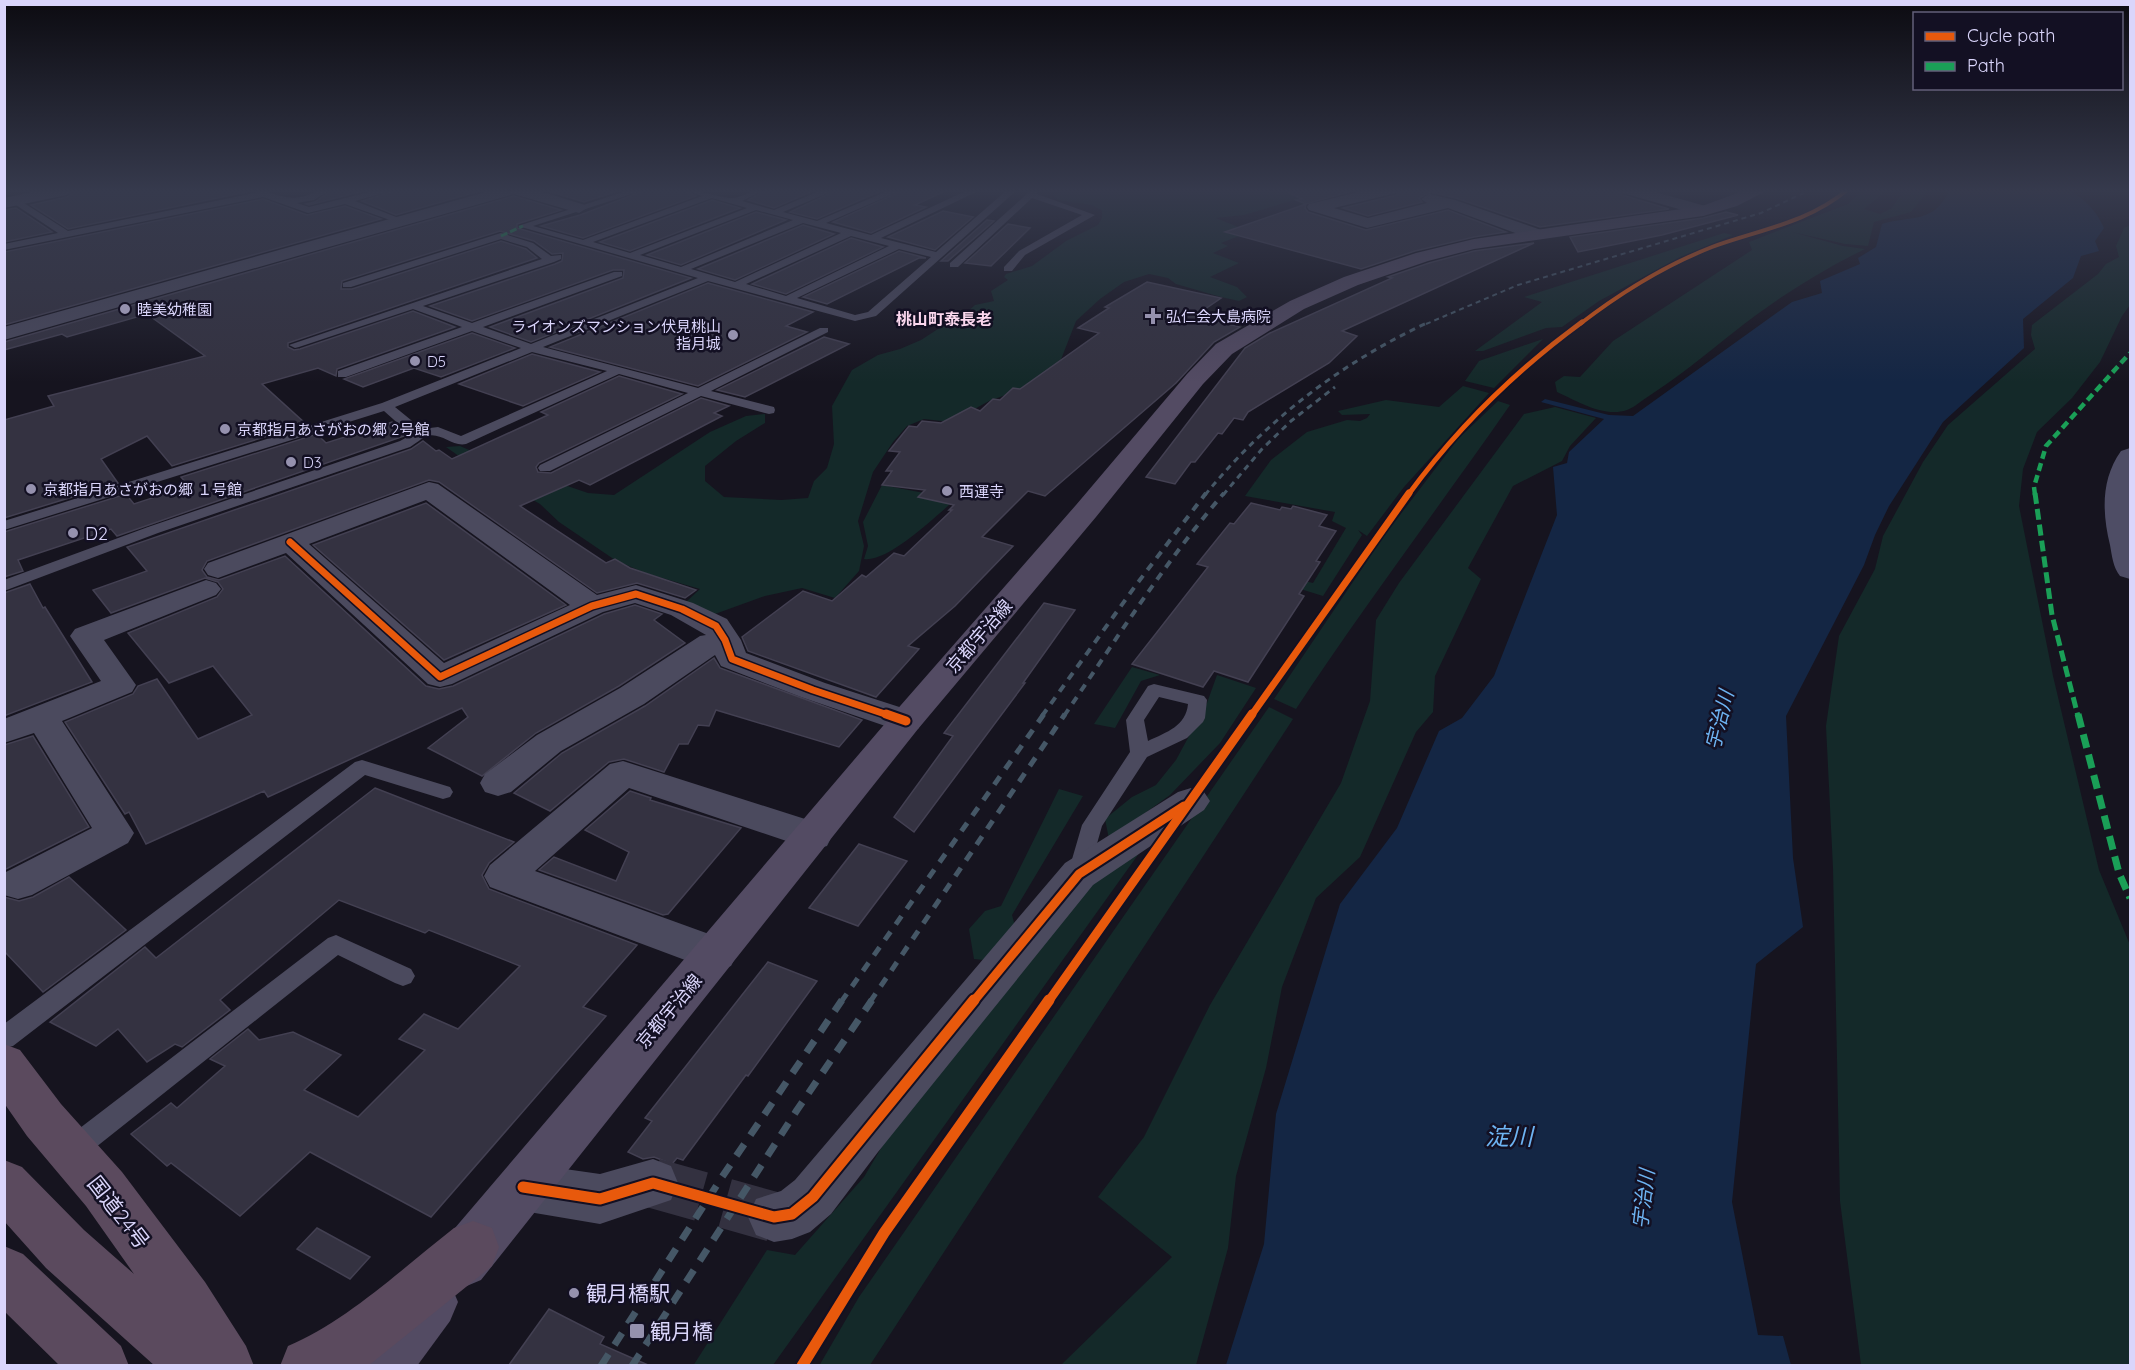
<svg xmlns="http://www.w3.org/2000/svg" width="2135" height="1370" font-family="Quicksand,'Noto Sans JP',sans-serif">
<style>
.green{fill:#142929}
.water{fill:#142644}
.building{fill:#343241;stroke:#434052;stroke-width:1.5}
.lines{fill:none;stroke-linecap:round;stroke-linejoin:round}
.street-tunnel{stroke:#333140;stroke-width:50;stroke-dasharray:50 25;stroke-linecap:butt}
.lane{fill:#4b4a5e;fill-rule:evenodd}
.street{fill:#4b4a5e;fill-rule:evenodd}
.secondary{fill:#4e4d65;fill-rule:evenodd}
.primary{fill:#534b63;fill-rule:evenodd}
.highway{fill:#5b4a5e;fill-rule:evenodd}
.rail-far4{stroke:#455766;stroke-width:2;stroke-dasharray:5 4;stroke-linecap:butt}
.rail-far3{stroke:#455766;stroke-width:3;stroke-dasharray:6 5;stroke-linecap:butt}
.rail-far2{stroke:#455766;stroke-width:4;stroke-dasharray:8 7;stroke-linecap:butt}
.rail-far1{stroke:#455766;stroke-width:5;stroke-dasharray:10 9;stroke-linecap:butt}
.rail{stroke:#455766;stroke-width:7;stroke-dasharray:14 11;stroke-linecap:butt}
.quiet-far3{stroke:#1a9f57;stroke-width:3;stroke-dasharray:7 3;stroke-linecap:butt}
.quiet-far2{stroke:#1a9f57;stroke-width:4.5;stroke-dasharray:8 4.5;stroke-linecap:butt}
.quiet-far1{stroke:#1a9f57;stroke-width:5;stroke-dasharray:11 5;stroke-linecap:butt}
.quiet{stroke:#1a9f57;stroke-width:7;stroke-dasharray:14 7;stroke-linecap:butt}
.cycleway-far4-casing{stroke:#131023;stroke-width:6}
.cycleway-far3-casing{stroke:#131023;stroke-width:8}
.cycleway-far2-casing{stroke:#131023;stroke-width:10}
.cycleway-far1-casing{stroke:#131023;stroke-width:13}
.cycleway-casing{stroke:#131023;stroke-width:15}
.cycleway-far4{stroke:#e8590c;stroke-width:4}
.cycleway-far3{stroke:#e8590c;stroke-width:5}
.cycleway-far2{stroke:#e8590c;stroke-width:7}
.cycleway-far1{stroke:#e8590c;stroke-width:9}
.cycleway{stroke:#e8590c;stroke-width:11}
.poi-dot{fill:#9591ae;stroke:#131023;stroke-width:2}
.labels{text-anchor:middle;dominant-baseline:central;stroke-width:5;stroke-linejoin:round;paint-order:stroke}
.far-poi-label{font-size:15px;fill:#dad5fb;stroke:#131023;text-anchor:start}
.far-neighbourhood-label{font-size:16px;font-weight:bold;fill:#fbd7ee;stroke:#131023}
.poi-label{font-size:18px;fill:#dad5fb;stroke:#131023;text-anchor:start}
.street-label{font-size:18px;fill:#dad5fb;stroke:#131023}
.water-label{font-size:20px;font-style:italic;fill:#6db3f2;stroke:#131023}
.near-street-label{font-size:21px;fill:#dad5fb;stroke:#131023}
.near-poi-label{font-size:21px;fill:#dad5fb;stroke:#131023;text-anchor:start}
.near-water-label{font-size:24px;font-style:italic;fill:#6db3f2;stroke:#131023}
</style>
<rect width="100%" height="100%" fill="#16141f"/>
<g class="green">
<path d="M1069 190H1328L1244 215 1216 218 1238 227 1225 232 1239 236 1221 243 1228 246 1213 253 1239 263 1210 277 1237 287 1247 297 1239 301 1221 297 1176 284 1168 278 1149 274 1124 282 1100 299 1076 321 1060 362 1036 384 989 401 971 411 968 424 924 419 907 426 893 442 873 472 858 521 864 546 859 571 835 598 802 588 765 596 715 614 686 602 700 589 645 573 615 560 559 522 540 504 473 466 446 447 460 446 494 461 588 493 614 495 710 432 746 416 765 414V423L736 441 705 466V481L724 497 781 500 808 498 814 481 827 468 834 444 832 406 852 370 878 355 900 349 921 340 941 327 956 322 975 305 994 301 991 291 1008 280 1004 277 1006 274 1032 266 1066 241 1098 225 1102 218V210L1091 205 1058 200 1054 195Z"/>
<path d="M1862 190H1887L1864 209 1880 214 1892 208 1904 190H1929L1911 212 1874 222 1868 246 1845 244 1792 232 1843 246 1865 249C1820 271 1774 300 1734 332 1705 355 1677 378 1646 398 1640 402 1633 408 1627 410 1604 418 1577 401 1557 392L1555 382 1564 376 1580 377 1613 341 1752 250 1749 242 1848 204Z"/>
<path d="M2130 225V305L2122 316 2100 362 2072 398 2037 432 2023 469 2019 506 2053 676 2099 870 2130 945V1365H1861L1840 1201 1833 868 1826 726 1839 636 1875 569 1883 536 1923 462 1948 425 2035 349 2031 335 2032 325 2098 274 2106 264 2119 257 2116 246 2124 228Z"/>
<path d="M1724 233 1733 235 1680 257 1599 301 1562 327 1546 328 1483 351H1475L1542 302 1524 297Z"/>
<path d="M1543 339 1494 388 1465 381 1479 361Z"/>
<path d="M1463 386 1489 393 1404 487 1367 536 1358 530 1362 535 1323 596 1278 582 1279 575 1313 583 1346 528 1332 521 1335 512 1245 496 1271 460 1307 432 1347 420 1360 421 1367 418 1370 414 1342 415 1338 411 1386 400 1439 407Z"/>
<path d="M1498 401 1510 405C1439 507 1364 606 1296 709L1274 699 1384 536 1458 439Z"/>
<path d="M1555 407 1596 418 1570 446 1562 461 1513 486 1468 568 1481 579 1435 676 1433 712 1416 732 1360 857 1316 898 1282 987 1266 1068 1236 1176 1228 1248 1196 1365H1061L1172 1257 1098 1197 1144 1137 1210 1005 1341 783 1370 701 1376 620 1399 583 1524 414Z"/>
<path d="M882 485 956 499C938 514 888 563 864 559L868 546 863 522Z"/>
<path d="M1132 667 1160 675 1141 681 1115 728 1094 724Z"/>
<path d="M1217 675 1256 688 1220 743 1170 795 1109 839 1105 819 1132 797 1156 785 1176 760 1207 703Z"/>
<path d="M1269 707 1293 719 870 1365 819 1366 859 1297Z"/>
<path d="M1059 789 1083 796 1012 915 1016 930 993 961 974 959 969 929 985 911 1001 906Z"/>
<path d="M1150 838 773 1365 693 1366 767 1250 795 1255 864 1177 929 1067 1068 901Z"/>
</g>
<path class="water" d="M1949 190H2070C2086 201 2096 210 2104 228L2095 241 2099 251 2081 256 2073 278 2023 319 2024 348 1943 422 1889 506 1875 535 1864 565 1786 716 1793 858 1803 927 1756 964 1732 1202 1758 1335 1783 1336 1791 1365H1226L1264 1244 1276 1114 1340 904 1397 828 1439 731 1462 718 1494 676 1557 515 1553 467 1567 463 1569 452 1604 419 1541 402 1545 399 1609 415 1633 416 1792 302 1822 293 1820 281 1860 264 1858 258 1876 247 1882 224C1911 215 1935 224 1949 190Z"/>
<g class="building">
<path d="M77 190H256L68 229 31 205 67 197Z"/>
<path d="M332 190H367L309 205 306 204 315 202Z"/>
<path d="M397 190H483L396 215 362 201Z"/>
<path d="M545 190H621L584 202Z"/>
<path d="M646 190H684L696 196 583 238 541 226 580 215Z"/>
<path d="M766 190H815L774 208 748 200Z"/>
<path d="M837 190H883L817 219 790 212Z"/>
<path d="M904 190H947L915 205 926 207 871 233 833 222Z"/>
<path d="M1283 190H1356L1306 204 1296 200 1302 199Z"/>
<path d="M1400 190H1619L1622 195 1669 209 1540 227 1456 198 1430 192 1419 198 1422 202 1368 216 1343 208 1397 195Z"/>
<path d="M514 196 561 210 517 224V228L691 278 531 342 490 327 623 278 624 270H613L472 321 430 306 555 264 562 261 563 253 552 254 534 241 500 231 342 281 341 289H352L501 241 526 249 537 258 288 343V347L294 350 300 349 413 311 455 327 337 369 336 376 318 368 262 384 306 424 172 466 147 436 101 459 118 483 4 518V420L54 406 48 396 205 356 147 314 67 337 62 334 4 350V342Z"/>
<path d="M263 199 307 215 345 206 381 219 4 325V252Z"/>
<path d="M712 200 740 208 630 251 600 242Z"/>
<path d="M1306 204 1305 208 1308 212 1366 230 1448 210 1506 232 1474 237 1415 251 1361 269 1225 232Z"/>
<path d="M16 208 52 232 4 242V210Z"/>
<path d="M943 211 973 217 935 250 888 237Z"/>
<path d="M756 212 786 220 681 265 647 255Z"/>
<path d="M1726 212 1738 215 1662 235 1578 252 1570 237 1703 218Z"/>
<path d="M987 220 994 221 948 261H941Z"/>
<path d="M1008 224 1030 228 991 266 965 263Z"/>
<path d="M803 225 834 234 735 280 698 269Z"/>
<path d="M851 238 883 247 786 294 752 284Z"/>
<path d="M1534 243 1342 331 1357 336 1329 363 1248 412 1243 420 1234 418 1222 434 1218 433 1195 462H1191L1175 484 1146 477 1245 348 1270 333 1392 278 1388 277 1429 263 1474 251Z"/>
<path d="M899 251 926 258H919L827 304 803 297Z"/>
<path d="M1147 282 1221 298 1195 316 1240 327 1214 342 1176 383 1045 496 1028 491 982 537 1013 546 955 606 908 646 919 649 876 697 748 651 742 637 803 591 832 601 862 575 866 577 894 553 904 556 952 510H949L954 505 918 497 925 490 882 485 892 471H886L900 452 889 451 909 426 917 427 922 421 941 423 971 407 980 411 993 399 1000 400 1013 388 1020 389 1099 333 1078 328 1109 308 1105 307Z"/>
<path d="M708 283 813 312 786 326 807 332 698 386 550 347Z"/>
<path d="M472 333 515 348 441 377 414 368 363 387 344 379Z"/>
<path d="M824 337 849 344 745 397 717 390Z"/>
<path d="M532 354 600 372 523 406 459 384Z"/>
<path d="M619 376 682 394 539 463 536 467 538 472 551 473 701 398 729 406 714 413 722 416 590 485 579 480 520 506 606 563 615 559 630 568 696 590 685 598 637 583 597 593 439 482 429 480 207 561 202 570 207 577 219 580 285 556 426 686 439 689 453 686 604 614 635 605 662 614 654 620 685 643 619 686 536 733 482 776 428 748 468 717 462 708 268 797 264 791 146 844 129 812 125 814 65 722 133 694 138 686 157 679 198 739 252 715 213 666 169 683 128 633 217 597 223 589 218 582 205 578 111 613 93 590 147 571 127 547 411 449 423 441 436 451 439 450 452 459 548 415 541 412Z"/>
<path d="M392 422 407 435 117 536 111 529 18 560 23 571 4 577V532L126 494 134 504 189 486 181 477 317 434 326 443Z"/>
<path d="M426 503 566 605 444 660 313 545Z"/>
<path d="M1251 503 1280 510 1282 507 1291 509 1293 506 1327 515 1319 526 1336 531 1316 561 1320 562 1299 594 1304 596 1248 682 1214 671 1203 687 1132 664 1208 567 1197 564 1230 523 1234 524Z"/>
<path d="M30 584 43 608 45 607 92 682 4 716V593Z"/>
<path d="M1044 603 1075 610 1023 683H1025L914 832 894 817 953 736 944 733Z"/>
<path d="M714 658 720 668 862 720 839 747 716 710 709 726 698 725 688 744H679L664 772 624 759 609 762 550 811 514 793 562 753 645 706Z"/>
<path d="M33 736 89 827 4 870V745Z"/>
<path d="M375 788 514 842 489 863 482 875 489 889 637 945 583 1007 606 1016 431 1217 310 1152 240 1216 171 1163 167 1166 131 1134 171 1103 177 1108 225 1066 210 1059 248 1029 259 1040 293 1032 341 1055 304 1090 358 1117 425 1050 399 1039 424 1014 458 1029 520 966 429 930 425 933 339 900 220 1000 230 1010 182 1047 175 1044 147 1062 118 1029 96 1046 50 1022 145 947 156 958Z"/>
<path d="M630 791 651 798 650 800 741 828 668 914 663 915 539 870 554 857 616 881 629 852 585 830Z"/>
<path d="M859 844 907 861 858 926 809 908Z"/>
<path d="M69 877 126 930 43 992 4 951V897L19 901 33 897Z"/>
<path d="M768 962 817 981 748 1076 746 1075 683 1160 677 1158 672 1164 654 1157 643 1159 628 1152 652 1121 645 1118Z"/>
<path d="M317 1228 370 1257 350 1279 297 1249Z"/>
<path d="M549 1309 604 1337 600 1344 648 1365H509Z"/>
</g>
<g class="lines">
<path class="street-tunnel" d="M653 1183 774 1217"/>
<g class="lane">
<path d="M319 190H330L314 200 297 203 309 207 378 190H395L355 201 409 222 401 224 345 204 308 213 263 197 4 250V244L58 233 13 203 12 201 16 198 68 231 264 191C287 198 296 202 319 190Z"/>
<path d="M630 190H644L533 226 583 240 702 196 686 190C702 190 715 197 730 198 739 199 751 190 764 190L742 201 774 210 822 190H835L783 212 817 221 890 190H902L826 223 871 235 968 190H980L881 238 936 252 1007 190H1017L876 316 855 321 708 281 543 347 698 388 820 328H828V332L711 391 774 407 775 410 774 413 769 414 701 396 550 471H540L538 468 540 465 688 393 619 374 466 444C452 447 441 432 427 436 422 438 415 444 410 447L158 533 4 591V580L148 527 400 441 411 435 384 411 4 530V521L382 403 521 348 472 331 346 377H338V371L462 327 413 309 299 347 295 348 289 345 542 259 527 247 501 239 351 287H343V283L501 233 533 243 551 256 561 255V259L554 262 423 306 472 323 614 272H622V276L483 327 531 344 698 278 518 226ZM712 198 747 208 630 253 593 242ZM756 210 793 220 681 267 640 255ZM803 223 841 233 735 282 691 269ZM851 236 889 246 786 296 746 284ZM899 249 931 257 868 312 855 315 797 298ZM532 352 607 371 461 436 438 427 422 429 395 407Z"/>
<path d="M1026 190H1037V194L1095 215 1025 255 1012 271H1004V267L1019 251 1082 215 1032 198 958 267H950V263L1028 193Z"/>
<path d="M1154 684 1204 696 1207 700 1205 718 1203 722 1187 738 1147 757 1102 826 1087 879 1079 881 1071 879 1068 873 1082 825 1130 752 1126 720 1148 686ZM1159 697 1188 704C1186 726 1167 732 1148 741L1144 720Z"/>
<path d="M362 760 450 787 453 792 450 797 443 799 365 775 13 1046 4 1048V1024L355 762Z"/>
<path d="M336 935 411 969 415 976 411 983 403 986 395 983 338 955 81 1159 72 1163 63 1159 59 1150 63 1141 328 938Z"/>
</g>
<g class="street">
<path d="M493 190H536L585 205 587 208 579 213 514 194 4 340V327Z"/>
<path d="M1367 190H1398L1396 193 1334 208 1368 218 1427 203 1421 199 1429 194 1455 200 1541 230 1544 234 1541 238H1529L1448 208 1367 228 1309 210 1307 207 1309 204Z"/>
<path d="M1621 190H1648L1709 207 1711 211 1703 216 1623 193Z"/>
<path d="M429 482 438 484 597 595 636 585 693 603 727 619 741 640 746 653 825 683 918 713 923 721 918 729 906 732 894 729 801 697 721 666 715 655 644 704 561 751 511 792 498 796 485 792 480 783 485 774 537 735 620 688 700 636 706 635 671 615 635 603 603 612 452 684 440 687 428 684 286 553 218 578 208 575 204 569 208 563ZM426 500 570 605 444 663 309 544Z"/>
<path d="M206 580 216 583 221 589 216 595 104 640 136 685 132 692 62 721 134 833 128 843 32 895 18 899 4 895V873L92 828 34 733 4 743V719L101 681 70 636 75 629Z"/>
<path d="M623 761 827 826 832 836 827 846 813 850 629 788 535 871 731 942 737 954 731 966 716 971 701 966 490 887 484 876 490 865 610 764Z"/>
<path d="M1191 788 1204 792 1210 801 1204 810 1093 885 878 1152 831 1214 810 1232 792 1239 774 1242 756 1235 748 1217 756 1199 781 1191 795 1180 1065 863 1178 792Z"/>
<path d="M653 1159 671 1166 678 1183 671 1200 600 1224 523 1211 505 1204 498 1187 505 1170 523 1163 600 1174Z"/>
</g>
<g class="secondary">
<path d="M42 190H75L67 195 4 208V198Z"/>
<path d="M2130 448V579L2120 576C2113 567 2112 556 2110 545 2102 512 2101 479 2121 451Z"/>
</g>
<g class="primary">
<path d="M1746 190H1768L1737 206 1703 216 1474 249 1428 261 1358 285 1304 309 1232 354 1203 384 1096 517 918 729 481 1280 462 1288 443 1280 435 1261 443 1242 894 713 1076 505 1187 374 1216 344 1290 301 1344 277 1416 253 1474 239 1702 206Z"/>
<path d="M431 1275 450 1283 458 1302 450 1321 417 1366H354L362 1346 412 1283Z"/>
</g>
<g class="highway">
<path d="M4 1044 20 1050 61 1104 122 1172 205 1282 246 1346 254 1366H155L46 1268 4 1221V1160L22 1167 84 1230 134 1274 86 1206 27 1136 4 1103Z"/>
<path d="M473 1221 492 1228 499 1247 492 1266 373 1362 367 1366H280L288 1346C346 1322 404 1267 454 1228Z"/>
<path d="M4 1246 23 1254 121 1346 129 1366H60L4 1311Z"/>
</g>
<path class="rail-far4" d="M1426 324 1518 285 1761 213 1810 190"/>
<g class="rail-far3">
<path d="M1205 495C1265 421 1342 362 1429 322"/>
<path d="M1223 495 1262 449 1291 421 1335 387"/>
</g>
<g class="rail-far2">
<path d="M1042 716 1136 585 1206 493"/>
<path d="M1064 716C1115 641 1165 562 1224 493"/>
</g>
<g class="rail-far1">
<path d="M841 1002 1044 714"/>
<path d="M870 1002 1065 714"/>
</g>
<g class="rail">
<path d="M601 1366 722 1177 842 1000"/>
<path d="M632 1366 797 1110 872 1000"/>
</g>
<path class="quiet-far3" d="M501 236 523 226"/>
<path class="quiet-far2" d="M2035 495 2034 487 2046 446 2130 353"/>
<path class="quiet-far1" d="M2035 493 2052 615 2078 716"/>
<path class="quiet" d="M2078 714 2119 873 2130 898"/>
<g class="cycleway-far4-casing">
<path id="cycleway-far4" d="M1580 324C1619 294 1666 265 1712 247 1758 230 1808 223 1847 190"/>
</g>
<g class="cycleway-far3-casing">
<path id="cycleway-far3" d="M1408 495C1457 428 1515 371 1582 322"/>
</g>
<g class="cycleway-far2-casing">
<g id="cycleway-far2">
<path d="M290 542 440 677 592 606 636 594 682 609 716 626 725 640 732 659 813 690 891 716"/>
<path d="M1251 716 1409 493"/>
</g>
</g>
<g class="cycleway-far1-casing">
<g id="cycleway-far1">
<path d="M886 714 906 721"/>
<path d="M973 1002 1079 874 1184 806"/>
<path d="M1048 1002 1252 714"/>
</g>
</g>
<g class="cycleway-casing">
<g id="cycleway">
<path d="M523 1187 600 1199 653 1183 774 1217 792 1214 813 1197 974 1000"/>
<path d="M802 1366 884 1233 1049 1000"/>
</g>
</g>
<use href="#cycleway-far4" class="cycleway-far4"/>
<use href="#cycleway-far3" class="cycleway-far3"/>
<use href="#cycleway-far2" class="cycleway-far2"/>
<use href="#cycleway-far1" class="cycleway-far1"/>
<use href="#cycleway" class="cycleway"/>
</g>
<linearGradient id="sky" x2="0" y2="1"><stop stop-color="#0c0b11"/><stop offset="0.5" stop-color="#363a4d"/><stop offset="1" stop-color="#363a4d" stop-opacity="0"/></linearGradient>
<rect width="2135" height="382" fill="url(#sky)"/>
<g class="poi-dot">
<circle cx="125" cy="309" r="6"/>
<path d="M1150 307h6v6h6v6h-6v6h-6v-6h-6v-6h6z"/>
<circle cx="733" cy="335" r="6"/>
<circle cx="415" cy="361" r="6"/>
<circle cx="225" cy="429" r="6"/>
<circle cx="291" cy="462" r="6"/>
<circle cx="31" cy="489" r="6"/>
<circle cx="947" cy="491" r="6"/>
<circle cx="73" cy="533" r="6"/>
<circle cx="574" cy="1293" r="6"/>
<rect x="629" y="1323" width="16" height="16" rx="3"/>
</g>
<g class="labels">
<g class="far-poi-label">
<text x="137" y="309">睦美幼稚園</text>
<text x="1166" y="316">弘仁会大島病院</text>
<text x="721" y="326" text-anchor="end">ライオンズマンション伏見桃山<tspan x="721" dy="17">指月城</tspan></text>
<text x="427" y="361">D5</text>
<text x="237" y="429">京都指月あさがおの郷 2号館</text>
<text x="303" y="462">D3</text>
<text x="43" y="489">京都指月あさがおの郷 １号館</text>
<text x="959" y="491">西運寺</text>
</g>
<g class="far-neighbourhood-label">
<text x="944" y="319">桃山町泰長老</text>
</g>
<g class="poi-label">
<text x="85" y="533">D2</text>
</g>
<g class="street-label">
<text transform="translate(979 636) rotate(-49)">京都宇治線</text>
<text transform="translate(669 1011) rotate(-50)">京都宇治線</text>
</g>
<g class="water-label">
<text transform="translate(1719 720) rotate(-76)">宇治川</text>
<text transform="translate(1643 1199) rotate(-83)">宇治川</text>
</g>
<g class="near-street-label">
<text transform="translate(119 1212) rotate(52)">国道24号</text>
</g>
<g class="near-poi-label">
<text x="586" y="1293">観月橋駅</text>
<text x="650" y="1331">観月橋</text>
</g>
<g class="near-water-label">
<text x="1509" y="1136">淀川</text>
</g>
</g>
<rect width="2135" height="1370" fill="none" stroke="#dad5fb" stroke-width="12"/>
<rect x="1913" y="12" width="210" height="78" fill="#131023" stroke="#635f79" stroke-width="1.5"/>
<rect x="1925" y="32" width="30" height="9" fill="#e8590c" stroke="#635f79" stroke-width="1.5"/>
<text x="1967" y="42" font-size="18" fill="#dad5fb">Cycle path</text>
<rect x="1925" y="62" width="30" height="9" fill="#1a9f57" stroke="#635f79" stroke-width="1.5"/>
<text x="1967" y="72" font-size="18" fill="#dad5fb">Path</text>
</svg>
